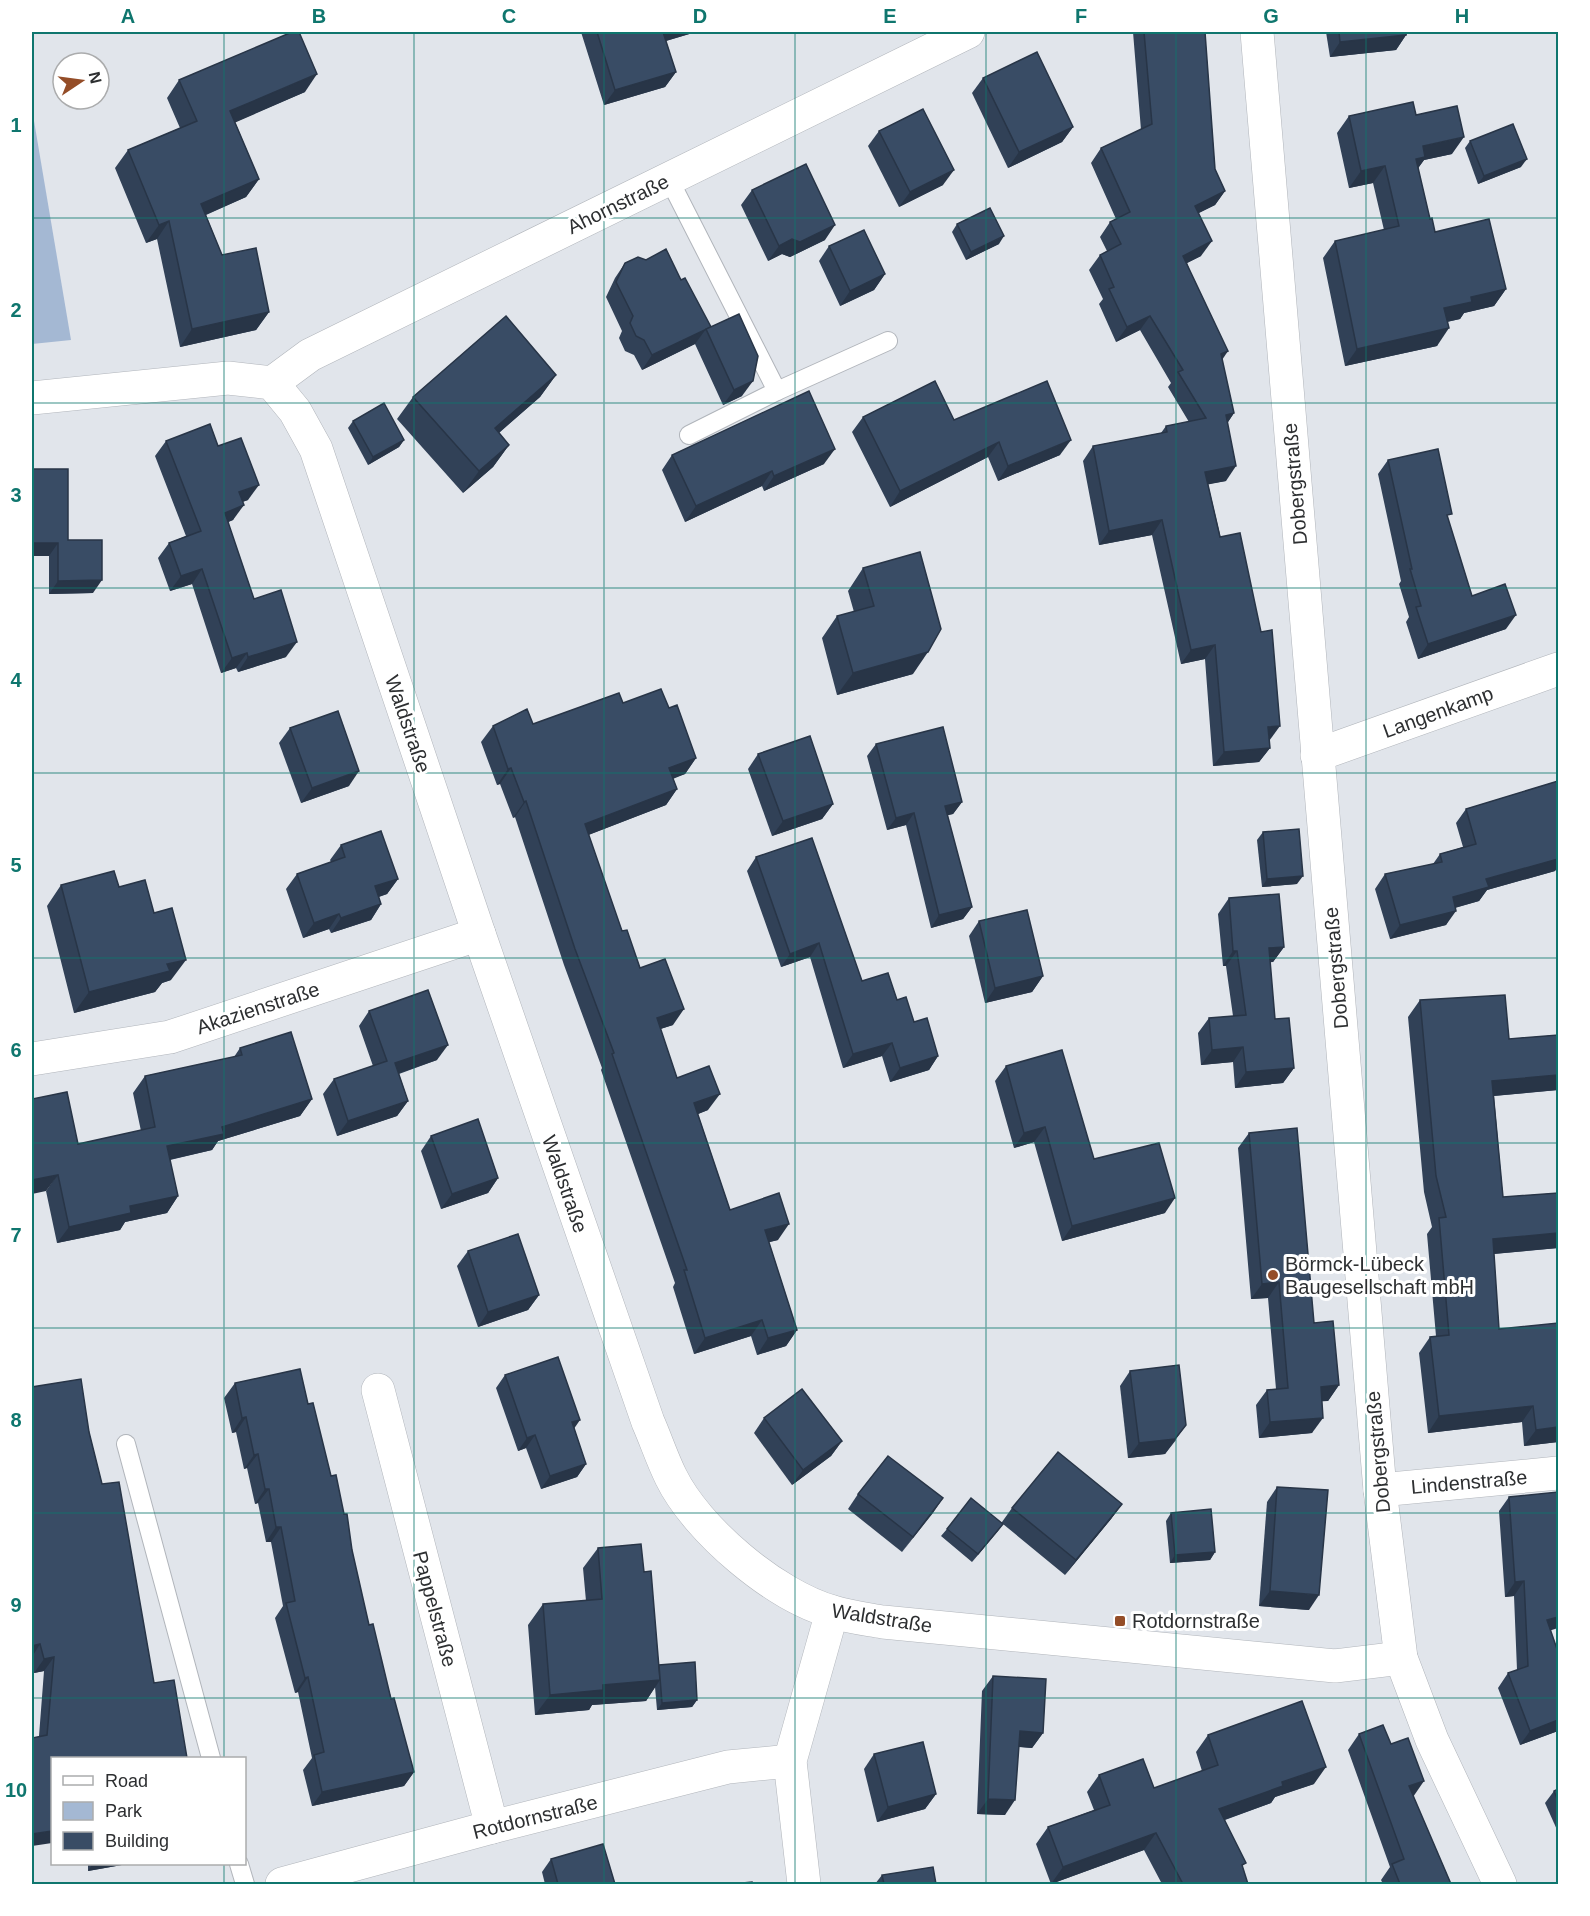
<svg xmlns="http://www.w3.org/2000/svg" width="1590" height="1916" font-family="Arial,sans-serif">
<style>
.green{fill:#a4b8d3}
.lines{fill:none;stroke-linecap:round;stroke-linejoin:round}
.service-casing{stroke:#b1b5bb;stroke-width:20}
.minor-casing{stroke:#b1b5bb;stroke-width:34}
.tertiary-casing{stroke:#b1b5bb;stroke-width:34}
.service{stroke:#fff;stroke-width:18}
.minor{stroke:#fff;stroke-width:33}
.tertiary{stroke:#fff;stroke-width:33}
.wall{fill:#314157}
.shaded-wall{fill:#283547}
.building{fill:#394c65;stroke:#283547;stroke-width:1.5}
.grid{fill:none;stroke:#0f766e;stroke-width:1.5;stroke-opacity:0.55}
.poi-dot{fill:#944d28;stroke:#fff;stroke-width:2}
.labels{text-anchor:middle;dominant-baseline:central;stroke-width:6;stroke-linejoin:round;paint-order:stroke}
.street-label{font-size:20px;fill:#2d2f31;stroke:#fff}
.poi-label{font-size:20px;fill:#2d2f31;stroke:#fff;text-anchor:start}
.neatline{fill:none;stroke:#0f766e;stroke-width:2}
.grid-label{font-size:20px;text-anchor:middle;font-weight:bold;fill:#0f766e}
</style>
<rect width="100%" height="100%" fill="#e1e5eb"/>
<path class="green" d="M32 109 71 340 32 344Z"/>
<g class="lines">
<g class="service-casing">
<g id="service">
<path d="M669 179 777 391 888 341"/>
<path d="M689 435 777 391"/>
<path d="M126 1444 211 1758"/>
<path d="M239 1864 245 1884"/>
</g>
</g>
<g class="minor-casing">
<g id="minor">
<path d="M272 383 310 355 968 32"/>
<path d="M32 398 228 378 272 383 295 411 316 449 479 934 648 1422C656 1440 662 1459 671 1477 697 1530 775 1596 833 1612 849 1617 866 1619 883 1622L1335 1666 1401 1658"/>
<path d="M1317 755 1558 669"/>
<path d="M32 1059 170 1037 479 934"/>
<path d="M378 1390 492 1827"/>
<path d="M1380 1490 1558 1473"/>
<path d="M282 1884 492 1827 728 1767 790 1761"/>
<path d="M804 1884 790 1761 832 1612"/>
</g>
</g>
<g class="tertiary-casing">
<path id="tertiary" d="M1257 32 1380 1490 1401 1658 1432 1740 1500 1884"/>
</g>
<use href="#service" class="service"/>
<use href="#minor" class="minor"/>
<use href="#tertiary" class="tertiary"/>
</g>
<g class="wall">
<path d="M581 32H696L666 41 676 72 665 87 604 105Z"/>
<path d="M1133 32H1205L1215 169 1225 191 1215 205 1199 213 1201 256 1187 263 1222 359 1234 413 1228 422 1226 481 1208 484 1269 741 1270 748 1259 762 1213 766 1205 659 1181 664 1152 535 1099 545 1083 461 1093 446 1161 433 1166 426 1189 422 1168 387 1171 383 1140 330 1116 342 1099 304 1103 299 1089 270 1100 255 1107 251 1100 237 1110 222 1116 219 1091 163 1101 148 1141 130Z"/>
<path d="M1326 32H1408L1396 50 1330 57Z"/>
<path d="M983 78 1073 127 1062 142 1008 168 972 93Z"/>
<path d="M179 80 305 92 235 122 259 179 246 197 206 215 222 255 269 312 256 330 180 347 157 239 146 243 115 168 128 150 180 128 167 98Z"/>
<path d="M1349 116 1452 154 1424 160 1418 168 1430 219 1435 232 1506 289 1494 306 1464 313 1460 319 1447 322 1437 346 1345 366 1323 258 1335 241 1384 230 1373 183 1349 188 1337 133Z"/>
<path d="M879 131 943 185 899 207 868 146Z"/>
<path d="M1470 141 1521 167 1478 184 1465 148Z"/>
<path d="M752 190 825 240 790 257 782 254 768 261 741 205Z"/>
<path d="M957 224 999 244 966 260 952 232Z"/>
<path d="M829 246 885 274 874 290 840 306 819 261Z"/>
<path d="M625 263 681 280 742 396 723 405 695 344 642 370 634 355 625 351 619 338 622 331 606 297 615 278Z"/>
<path d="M556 375 540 397 499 433 509 445 493 467 463 493 397 419 413 397Z"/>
<path d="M863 417 954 420 1060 455 998 481 988 457 890 507 852 432Z"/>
<path d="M353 421 404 440 399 447 368 465 348 428Z"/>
<path d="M166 441 218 446 248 500 242 502 233 520 228 522 254 599 286 657 238 672 236 668 221 673 192 584 170 591 158 558 169 543 186 536 155 456Z"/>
<path d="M672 455 824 464 764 491 762 486 685 522 662 470Z"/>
<path d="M1388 460 1448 519 1472 596 1506 629 1418 659 1406 622 1409 617 1399 584 1401 581 1378 474Z"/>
<path d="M32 469 68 540 93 593 49 594V556H32Z"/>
<path d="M863 568 913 674 837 695 822 638 837 616 854 612 848 591Z"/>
<path d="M623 703 669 708 696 758 685 774 673 778 677 789 666 805 588 835 622 931 640 968 673 1025 660 1029 677 1078 708 1110 698 1114 730 1210 778 1240 769 1242 797 1330 786 1346 757 1355 751 1336 694 1354 673 1287 675 1283 601 1070 602 1068 564 965 515 817 513 818 500 784 497 785 481 742 493 726 533 724Z"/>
<path d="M290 728 349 786 301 803 279 743Z"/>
<path d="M876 744 962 802 953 814 947 815 972 907 963 919 931 928 906 825 887 830 867 756Z"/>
<path d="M758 754 833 804 822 819 772 836 748 769Z"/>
<path d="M1558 781V866L1555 871 1487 890 1479 901 1455 908 1446 925 1390 939 1375 889 1385 874 1433 864 1440 854 1463 847 1456 823 1466 809Z"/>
<path d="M1263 832 1297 884 1262 887 1257 840Z"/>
<path d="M341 845 398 879 387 894 379 897 381 904 371 920 331 933 329 929 303 938 286 889 297 874 331 862 330 860Z"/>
<path d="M756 857 862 981 897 1000 914 1022 938 1056 929 1070 890 1082 882 1056 843 1068 810 957 781 967 747 871Z"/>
<path d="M61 885 119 887 171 980 162 983 155 992 74 1013 47 906Z"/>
<path d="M1229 898 1284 947 1273 962H1270L1275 1019 1294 1068 1283 1083 1235 1088 1233 1062 1201 1065 1198 1033 1209 1018 1233 1016 1226 966H1223L1218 914Z"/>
<path d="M979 921 1043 976 1032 992 985 1003 969 936Z"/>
<path d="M1420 1000 1509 1039 1558 1035V1090L1494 1096 1503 1197 1558 1193V1248L1494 1254 1499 1329 1558 1442 1524 1446 1522 1422 1428 1433 1419 1353 1430 1337 1436 1336 1427 1234 1432 1227 1424 1192 1408 1017Z"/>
<path d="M369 1011 437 1060 399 1074 408 1101 397 1116 337 1136 323 1094 334 1079 373 1066 359 1026Z"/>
<path d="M240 1048 312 1099 300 1116 218 1141 212 1150 170 1160 178 1196 167 1213 125 1222 120 1230 57 1243 46 1191 78 1144 141 1131 133 1093 145 1076 234 1057Z"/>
<path d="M1006 1066 1094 1159 1165 1213 1062 1241 1034 1142 1014 1148 995 1081Z"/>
<path d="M1249 1133 1314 1323 1339 1385 1328 1401H1322L1312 1433 1259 1438 1256 1405 1267 1390 1276 1389 1268 1298 1251 1299 1238 1148Z"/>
<path d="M431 1136 498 1178 488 1193 441 1209 421 1151Z"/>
<path d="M468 1251 539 1295 528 1310 478 1327 457 1266Z"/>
<path d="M1130 1371 1176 1440 1165 1454 1128 1458 1120 1386Z"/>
<path d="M505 1375 574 1428 586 1464 577 1477 541 1489 526 1448 518 1451 496 1388Z"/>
<path d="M235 1383 308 1404 331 1476 352 1550 369 1625 414 1772 404 1786 312 1806 303 1770 312 1758 298 1692 295 1693 275 1618 283 1606 271 1542H266L258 1503 255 1504 247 1468 244 1469 236 1432 232 1433 224 1398Z"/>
<path d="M32 1387 89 1432 102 1484 154 1683 187 1758 39 1736 44 1671 34 1673 32 1663Z"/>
<path d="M764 1418 842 1441 831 1456 792 1485 754 1433Z"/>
<path d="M1277 1487 1309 1610 1259 1606 1267 1502Z"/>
<path d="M858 1494 943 1498 902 1552 848 1509Z"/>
<path d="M1509 1497 1550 1631 1558 1731 1520 1745 1498 1688 1508 1673 1517 1670 1514 1596 1505 1597 1499 1511Z"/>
<path d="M1122 1504 1111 1519 1065 1575 1003 1524 972 1562 941 1536 947 1529 1002 1522 1012 1508Z"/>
<path d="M1171 1513 1215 1552 1210 1560 1170 1563 1166 1521Z"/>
<path d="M598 1548 644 1572 659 1666 697 1700 692 1707 657 1710 655 1687 646 1701 592 1705 589 1710 535 1715 528 1625 543 1604 586 1601 583 1568Z"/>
<path d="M993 1676 1043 1733 1032 1748 1019 1747 1005 1815 977 1814 982 1691Z"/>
<path d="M1359 1734 1413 1796 1451 1884H1383L1381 1880 1390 1867 1348 1750Z"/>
<path d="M1208 1735 1314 1784 1275 1797 1271 1803 1225 1820 1248 1884H1162L1144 1850 1051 1884 1036 1844 1048 1827 1094 1810 1087 1792 1099 1775 1154 1788 1202 1771 1196 1752Z"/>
<path d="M874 1754 936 1794 925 1809 877 1822 864 1769Z"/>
<path d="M1558 1789V1832L1545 1803 1554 1791Z"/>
<path d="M551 1859 615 1884H545L542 1872Z"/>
<path d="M88 1863H133L88 1871Z"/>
<path d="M882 1875 936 1884H875Z"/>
</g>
<g class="shaded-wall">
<path d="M662 32H696L652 45Z"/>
<path d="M1401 32H1408L1396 50 1330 57 1340 42Z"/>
<path d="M676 72 665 87 604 105 615 90Z"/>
<path d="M317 74 305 92 218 130 230 111Z"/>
<path d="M1073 127 1062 142 1008 168 1019 152Z"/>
<path d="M1464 137 1452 154 1424 160 1414 174 1404 176 1423 146Z"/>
<path d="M1527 159 1521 167 1478 184 1484 176Z"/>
<path d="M1385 166 1373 183 1349 188 1361 171Z"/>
<path d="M954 170 943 185 899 207 910 192Z"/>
<path d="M259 179 246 197 189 222 201 204Z"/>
<path d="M1225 191 1215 205 1184 220 1195 206Z"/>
<path d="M169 221 157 239 146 243 159 225Z"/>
<path d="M835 225 825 240 790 257 782 254 768 261 779 246 792 239Z"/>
<path d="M1004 236 999 244 966 260 971 252Z"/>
<path d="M1212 241 1201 256 1173 270 1183 256Z"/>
<path d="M885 274 874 290 840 306 850 291Z"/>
<path d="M1506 289 1494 306 1464 313 1460 319 1432 325 1444 308 1471 297Z"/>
<path d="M269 312 256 330 180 347 192 329Z"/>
<path d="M1150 316 1140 330 1116 342 1127 327Z"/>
<path d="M1449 328 1437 346 1345 366 1357 349Z"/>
<path d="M706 329 695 344 642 370 652 355Z"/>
<path d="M1228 351 1218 366 1221 354Z"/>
<path d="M556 375 540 397 479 450 495 428Z"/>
<path d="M753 381 742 396 723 405 734 390Z"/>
<path d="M1234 413 1224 428 1226 415Z"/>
<path d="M404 440 399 447 368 465 373 457Z"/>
<path d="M1071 440 1060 455 998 481 1008 466Z"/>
<path d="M999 442 988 457 890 507 900 491Z"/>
<path d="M509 445 493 467 463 493 479 471Z"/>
<path d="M835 449 824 464 764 491 774 476Z"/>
<path d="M1236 466 1226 481 1195 487 1205 472Z"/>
<path d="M772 471 762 486 685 522 696 506Z"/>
<path d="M259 485 248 500 228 507 239 492Z"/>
<path d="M244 505 233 520 214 528 225 513Z"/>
<path d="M1162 520 1152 535 1099 545 1109 531Z"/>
<path d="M32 543H58L49 556H32Z"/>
<path d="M202 569 192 584 170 591 181 576Z"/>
<path d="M102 580 93 593 49 594 58 581Z"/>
<path d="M1516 615 1506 629 1418 659 1428 644Z"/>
<path d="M297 642 286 657 238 672 248 657Z"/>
<path d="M1215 645 1205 659 1181 664 1191 650Z"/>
<path d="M928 652 913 674 837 695 853 673Z"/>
<path d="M247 653 236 668 221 673 232 658Z"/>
<path d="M1280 726 1269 741 1268 727Z"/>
<path d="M1270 748 1259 762 1213 766 1224 752Z"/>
<path d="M696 758 685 774 658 785 669 768Z"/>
<path d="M511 768 500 784 497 785 508 769Z"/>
<path d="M359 771 349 786 301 803 312 788Z"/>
<path d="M677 789 666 805 573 841 585 824Z"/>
<path d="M526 801 515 817 513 818 524 802Z"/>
<path d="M962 802 953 814 936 818 945 806Z"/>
<path d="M833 804 822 819 772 836 783 821Z"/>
<path d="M914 813 906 825 887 830 896 818Z"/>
<path d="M1558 859V866L1555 871 1487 890 1479 901 1443 911 1453 897 1486 879Z"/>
<path d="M1303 876 1297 884 1262 887 1267 879Z"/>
<path d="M398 879 387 894 365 901 375 886Z"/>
<path d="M381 904 371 920 331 933 341 918Z"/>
<path d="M972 907 963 919 931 928 939 915Z"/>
<path d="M1456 911 1446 925 1390 939 1400 925Z"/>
<path d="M339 914 329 929 303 938 314 923Z"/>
<path d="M819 943 810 957 781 967 790 954Z"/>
<path d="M1284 947 1273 962 1258 963 1269 948Z"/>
<path d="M1233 951H1237L1226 966H1223Z"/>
<path d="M186 960 171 980 162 983 155 992 74 1013 89 992 167 964Z"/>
<path d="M1043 976 1032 992 985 1003 995 988Z"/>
<path d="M684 1009 673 1025 645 1034 657 1018Z"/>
<path d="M892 1043 882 1056 843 1068 853 1054Z"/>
<path d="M448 1045 437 1060 385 1078 395 1063Z"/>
<path d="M1243 1047 1233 1062 1201 1065 1212 1050Z"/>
<path d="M938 1056 929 1070 890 1082 900 1068Z"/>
<path d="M1294 1068 1283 1083 1235 1088 1246 1072Z"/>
<path d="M1558 1075V1090L1481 1097 1492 1081Z"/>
<path d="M720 1094 708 1110 683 1120 694 1103Z"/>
<path d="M312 1099 300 1116 218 1141 212 1150 155 1163 167 1146 222 1127Z"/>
<path d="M408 1101 397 1116 337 1136 348 1121Z"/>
<path d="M1045 1127 1034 1142 1014 1148 1024 1133Z"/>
<path d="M58 1175 46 1191 32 1194V1180Z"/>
<path d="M498 1178 488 1193 441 1209 452 1194Z"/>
<path d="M178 1196 167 1213 125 1222 120 1230 57 1243 69 1227 130 1206Z"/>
<path d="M1175 1198 1165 1213 1062 1241 1072 1226Z"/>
<path d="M789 1224 778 1240 754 1246 765 1230Z"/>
<path d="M1558 1233V1248L1481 1255 1493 1239Z"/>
<path d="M1279 1282 1268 1298 1251 1299 1262 1284Z"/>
<path d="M539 1295 528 1310 478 1327 488 1312Z"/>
<path d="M762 1320 751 1336 694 1354 705 1338Z"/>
<path d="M797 1330 786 1346 757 1355 768 1338Z"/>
<path d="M1339 1385 1328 1401 1310 1402 1321 1387Z"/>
<path d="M1533 1406 1522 1422 1428 1433 1439 1416Z"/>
<path d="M246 1417 236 1432 232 1433 242 1418Z"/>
<path d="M1323 1418 1312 1433 1259 1438 1270 1422Z"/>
<path d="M580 1420 571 1433 572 1422Z"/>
<path d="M1186 1425 1165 1454 1128 1458 1139 1443Z"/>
<path d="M1558 1427V1442L1524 1446 1536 1430Z"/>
<path d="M535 1435 526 1448 518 1451 527 1438Z"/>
<path d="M842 1441 831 1456 792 1485 803 1470Z"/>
<path d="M258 1454 247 1468 244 1469 254 1455Z"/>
<path d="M586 1464 577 1477 541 1489 550 1476Z"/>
<path d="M265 1489H269L258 1503 255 1504Z"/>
<path d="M943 1498 933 1513 902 1552 913 1537Z"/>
<path d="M1122 1504 1111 1519 1065 1575 1076 1560Z"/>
<path d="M1003 1524 998 1531 972 1562 978 1554Z"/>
<path d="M276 1527H281L271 1542H266Z"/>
<path d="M1215 1552 1210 1560 1170 1563 1175 1555Z"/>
<path d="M1524 1581 1514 1596 1505 1597 1515 1582Z"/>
<path d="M1270 1591 1319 1595 1309 1610 1259 1606Z"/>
<path d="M1558 1617V1628L1536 1635 1547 1620Z"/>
<path d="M40 1644 32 1657V1646Z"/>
<path d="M54 1657 44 1671 34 1673 44 1659Z"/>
<path d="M308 1677 298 1692 295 1693 305 1678Z"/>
<path d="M660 1680 646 1701 592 1705 589 1710 535 1715 550 1695 603 1685Z"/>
<path d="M697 1700 692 1707 657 1710 662 1703Z"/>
<path d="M1558 1720V1731L1520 1745 1530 1731Z"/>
<path d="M1020 1731 1043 1733 1032 1748 1009 1746Z"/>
<path d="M1326 1767 1314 1784 1275 1797 1271 1803 1207 1826 1219 1809 1282 1782Z"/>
<path d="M414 1772 404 1786 312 1806 322 1792Z"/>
<path d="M1424 1781 1413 1797 1409 1786Z"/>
<path d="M936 1794 925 1809 877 1822 888 1807Z"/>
<path d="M988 1799 1015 1800 1005 1815 977 1814Z"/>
<path d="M52 1831V1843L32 1846V1834Z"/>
<path d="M1156 1833 1144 1850 1051 1884 1063 1867Z"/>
<path d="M93 1863H133L88 1871Z"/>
</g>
<g class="building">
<path d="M292 32H299L317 74 230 111 259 179 201 204 222 255 256 248 269 312 192 329 169 221 159 225 128 150 197 121 179 80Z"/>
<path d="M597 32H663L676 72 615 90Z"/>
<path d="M1144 32H1205L1215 169 1225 191 1195 206 1212 241 1183 256 1228 351 1221 354 1234 413 1226 415 1236 466 1205 472 1220 537 1240 533 1261 632 1272 630 1280 726 1268 727 1270 748 1224 752 1215 645 1191 650 1162 520 1109 531 1093 446 1167 432 1166 426 1206 418 1178 372 1183 370 1150 316 1127 327 1109 289 1114 287 1100 255 1121 244 1110 222 1130 212 1101 148 1152 124Z"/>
<path d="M1339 32H1406V35L1340 42Z"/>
<path d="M1037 52 1073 127 1019 152 983 78Z"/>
<path d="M1413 102 1416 115 1457 106 1464 137 1423 146 1425 157 1416 159 1430 219 1432 218 1435 232 1489 219 1506 289 1471 297 1472 302 1444 308 1449 328 1357 349 1335 241 1399 226 1385 166 1361 171 1349 116Z"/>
<path d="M923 109 954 170 910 192 879 131Z"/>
<path d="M1513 124 1527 159 1484 176 1470 141Z"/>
<path d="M806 164 835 225 800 242 792 239 779 246 752 190Z"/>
<path d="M990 208 1004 236 971 252 957 224Z"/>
<path d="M864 230 885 274 850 291 829 246Z"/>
<path d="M666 249 681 280 685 278 711 327 652 355 644 340 636 336 630 323 633 316 616 282 625 263 638 257 646 260Z"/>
<path d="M739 314 758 356 753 381 734 390 706 329Z"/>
<path d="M506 316 556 375 495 428 509 445 479 471 413 397Z"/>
<path d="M935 381 954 420 1047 381 1071 440 1008 466 999 442 900 491 863 417Z"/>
<path d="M809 391 835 449 774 476 772 471 696 506 672 455Z"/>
<path d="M384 403 404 440 373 457 353 421Z"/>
<path d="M210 424 218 446 241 438 259 485 239 492 244 505 225 513 254 599 281 590 297 642 248 657 247 653 232 658 202 569 181 576 169 543 201 531 166 441Z"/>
<path d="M1438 449 1452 514 1447 515 1472 596 1505 584 1516 615 1428 644 1416 607 1421 606 1410 569H1412L1388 460Z"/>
<path d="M32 469H68V540H102V580L58 581V543H32Z"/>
<path d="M920 552 941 629 928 652 853 673 837 616 874 606 863 568Z"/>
<path d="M661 689 669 708 677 705 696 758 669 768 677 789 585 824 622 931 627 930 640 968 665 959 684 1009 657 1018 677 1078 709 1066 720 1094 694 1103 730 1210 779 1193 789 1224 765 1230 797 1330 768 1338 762 1320 705 1338 684 1270H687L612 1054 614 1053 575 949 526 801 524 802 511 768 508 769 493 726 527 709 533 724 619 693 623 703Z"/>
<path d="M338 711 359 771 312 788 290 728Z"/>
<path d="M943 727 962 802 945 806 972 907 939 915 914 813 896 818 876 744Z"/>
<path d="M810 736 833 804 783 821 758 754Z"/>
<path d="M1558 781V859L1486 879 1489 887 1453 897 1456 911 1400 925 1385 874 1442 862 1440 854 1476 844 1466 809Z"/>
<path d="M1299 829 1303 876 1267 879 1263 832Z"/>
<path d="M381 831 398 879 375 886 381 904 341 918 339 914 314 923 297 874 345 857 341 845Z"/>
<path d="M812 838 862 981 888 973 897 1000 906 997 914 1022 927 1018 938 1056 900 1068 892 1043 853 1054 819 943 790 954 756 857Z"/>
<path d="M114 871 119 887 145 880 154 913 172 908 186 960 167 964 170 971 89 992 61 885Z"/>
<path d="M1279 894 1284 947 1269 948 1275 1019 1289 1018 1294 1068 1246 1072 1243 1047 1212 1050 1209 1018 1246 1015 1237 951H1233L1229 898Z"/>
<path d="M1027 910 1043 976 995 988 979 921Z"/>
<path d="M428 990 448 1045 395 1063 408 1101 348 1121 334 1079 387 1061 369 1011Z"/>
<path d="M1505 995 1509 1039 1558 1035V1075L1492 1081 1503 1197 1558 1193V1233L1493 1239 1499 1329 1558 1323V1427L1536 1430 1533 1406 1439 1416 1430 1337 1449 1335 1439 1218 1446 1217 1436 1176 1420 1000Z"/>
<path d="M291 1032 312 1099 222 1127 224 1134 167 1146 178 1196 130 1206 131 1213 69 1227 58 1175 32 1180V1099L67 1092 78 1144 155 1127 145 1076 242 1055 240 1048Z"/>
<path d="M1062 1050 1094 1159 1159 1143 1175 1198 1072 1226 1045 1127 1024 1133 1006 1066Z"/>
<path d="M478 1119 498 1178 452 1194 431 1136Z"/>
<path d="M1297 1128 1314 1323 1333 1321 1339 1385 1321 1387 1323 1418 1270 1422 1267 1390 1288 1388 1279 1282 1262 1284 1249 1133Z"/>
<path d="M518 1234 539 1295 488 1312 468 1251Z"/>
<path d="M558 1357 580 1420 572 1422 586 1464 550 1476 535 1435 527 1438 505 1375Z"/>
<path d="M1179 1365 1186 1425 1175 1439 1139 1443 1130 1371Z"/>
<path d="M300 1369 308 1404 313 1403 331 1476 336 1475 344 1514H347L352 1550 369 1625 373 1624 391 1699 394 1698 414 1772 322 1792 314 1755 324 1752 308 1677 305 1678 286 1603 295 1601 281 1527H276L269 1489H265L258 1454 254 1455 246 1417 242 1418 235 1383Z"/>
<path d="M81 1379 89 1432 102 1484 119 1482 154 1683 174 1680 187 1758H52V1831L32 1834V1738L47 1735 54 1657 44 1659 40 1644 32 1646V1387Z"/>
<path d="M802 1389 842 1441 803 1470 764 1418Z"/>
<path d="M1058 1452 1122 1504 1076 1560 1012 1508Z"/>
<path d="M888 1456 943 1498 913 1537 858 1494Z"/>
<path d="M1277 1487 1328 1490 1319 1595 1270 1591Z"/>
<path d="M1558 1492V1617L1547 1620 1558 1652V1720L1530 1731 1508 1673 1528 1666 1524 1581 1515 1582 1509 1497Z"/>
<path d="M971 1498 1003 1524 978 1554 947 1529Z"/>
<path d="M1211 1509 1215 1552 1175 1555 1171 1513Z"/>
<path d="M641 1544 644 1572 651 1571 660 1680 603 1685V1690L550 1695 543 1604 602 1599 598 1548Z"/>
<path d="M695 1662 697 1700 662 1703 659 1665Z"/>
<path d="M993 1676 1046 1679 1043 1733 1020 1731 1015 1800 988 1799Z"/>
<path d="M1302 1701 1326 1767 1282 1782 1283 1786 1219 1809 1246 1863 1242 1865 1248 1884H1183L1156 1833 1063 1867 1048 1827 1110 1805 1099 1775 1143 1759 1154 1788 1218 1765 1208 1735Z"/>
<path d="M1383 1725 1391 1744 1408 1738 1424 1781 1409 1786 1451 1884H1400L1392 1864 1404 1859 1359 1734Z"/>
<path d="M923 1742 936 1794 888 1807 874 1754Z"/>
<path d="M1558 1789V1801L1554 1791Z"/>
<path d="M603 1844 615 1884H558L551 1859Z"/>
<path d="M933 1867 936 1884H884L882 1875Z"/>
<path d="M752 1882V1884H732Z"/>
</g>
<path class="grid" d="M224 32V1758M414 32V1884M604 32V1884M795 32V1884M986 32V1884M1176 32V1884M1366 32V1884M32 218H1558M32 403H1558M32 588H1558M32 773H1558M32 958H1558M32 1143H1558M32 1328H1558M32 1513H1558M32 1698H1558M224 1864V1884"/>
<g class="poi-dot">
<circle cx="1273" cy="1275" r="6"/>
<rect x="1114" y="1615" width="12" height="12" rx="3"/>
</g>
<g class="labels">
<g class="street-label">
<text transform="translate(618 204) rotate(-26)">Ahornstraße</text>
<text transform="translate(1295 484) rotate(-95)">Dobergstraße</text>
<text transform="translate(1438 712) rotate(-20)">Langenkamp</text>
<text transform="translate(408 724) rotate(71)">Waldstraße</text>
<text transform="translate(1336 968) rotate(-95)">Dobergstraße</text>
<text transform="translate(258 1008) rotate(-18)">Akazienstraße</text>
<text transform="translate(565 1184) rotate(71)">Waldstraße</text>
<text transform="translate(1378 1452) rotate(-95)">Dobergstraße</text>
<text transform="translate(1469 1482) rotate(-5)">Lindenstraße</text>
<text transform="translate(435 1609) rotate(75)">Pappelstraße</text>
<text transform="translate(882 1618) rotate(9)">Waldstraße</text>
<text transform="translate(535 1817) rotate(-14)">Rotdornstraße</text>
</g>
<g class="poi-label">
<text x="1285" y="1264">Börmck-Lübeck<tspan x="1285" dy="23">Baugesellschaft mbH</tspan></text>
<text x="1132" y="1621">Rotdornstraße</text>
</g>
</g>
<rect width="1590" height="1916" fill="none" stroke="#ffffff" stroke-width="66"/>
<rect x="51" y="1757" width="195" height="108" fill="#ffffff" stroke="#abacad" stroke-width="1.5"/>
<rect x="63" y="1776" width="30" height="9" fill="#ffffff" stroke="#abacad" stroke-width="1.5"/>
<text x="105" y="1787" font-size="18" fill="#2d2f31">Road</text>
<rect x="63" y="1802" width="30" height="18" fill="#a4b8d3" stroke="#abacad" stroke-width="1.5"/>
<text x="105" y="1817" font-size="18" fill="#2d2f31">Park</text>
<rect x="63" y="1832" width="30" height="18" fill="#394c65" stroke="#abacad" stroke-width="1.5"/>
<text x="105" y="1847" font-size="18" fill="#2d2f31">Building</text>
<g transform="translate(81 81) rotate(77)"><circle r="28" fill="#ffffff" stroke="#abacad" stroke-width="1.5"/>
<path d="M0-4.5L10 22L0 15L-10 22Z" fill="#944d28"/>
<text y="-9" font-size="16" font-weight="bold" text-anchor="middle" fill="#2d2f31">N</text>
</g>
<rect x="33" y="33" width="1524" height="1850" class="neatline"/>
<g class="grid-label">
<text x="128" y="23">A</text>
<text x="319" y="23">B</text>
<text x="509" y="23">C</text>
<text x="700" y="23">D</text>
<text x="890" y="23">E</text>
<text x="1081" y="23">F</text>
<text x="1271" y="23">G</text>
<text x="1462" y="23">H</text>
<text x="16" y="132">1</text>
<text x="16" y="317">2</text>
<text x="16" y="502">3</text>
<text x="16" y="687">4</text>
<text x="16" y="872">5</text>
<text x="16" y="1057">6</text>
<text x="16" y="1242">7</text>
<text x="16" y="1427">8</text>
<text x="16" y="1612">9</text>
<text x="16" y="1797">10</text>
</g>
</svg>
